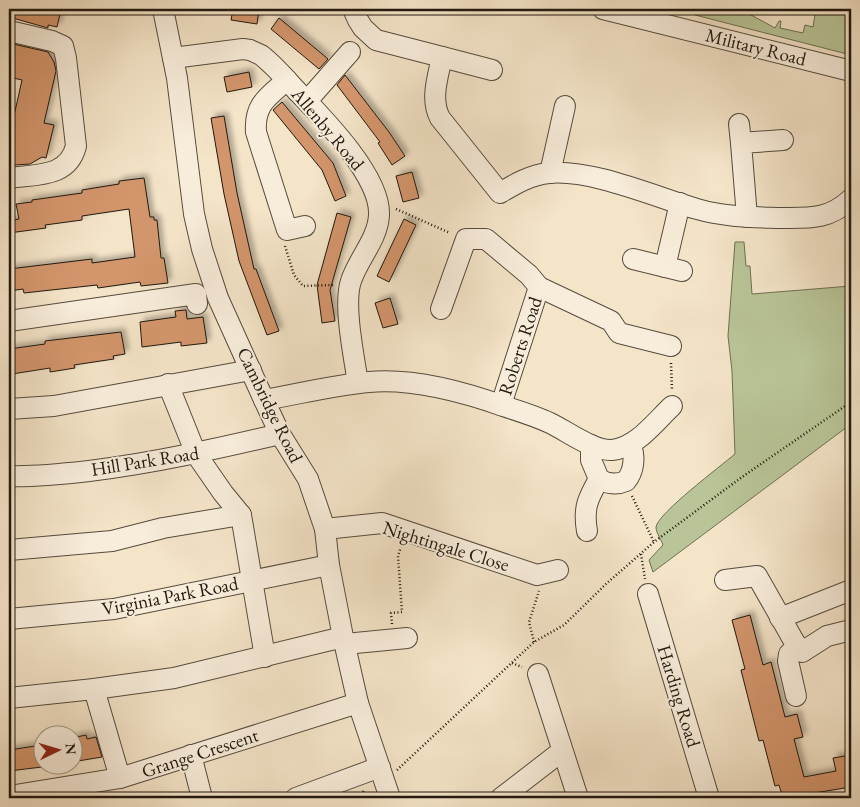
<svg xmlns="http://www.w3.org/2000/svg" width="860" height="807" font-family="'EB Garamond',serif">
<style>
.green{fill:#b9c598;stroke:#6c6f54}
.building{fill:#d3956c;stroke:#20190f;filter:url(#shadow)}
.lines{fill:none;stroke-linecap:round;stroke-linejoin:round}
.minor-casing{stroke:#554c3d;stroke-width:22}
.path{stroke:#20190f;stroke-width:2.5;stroke-dasharray:1 2.5;stroke-linecap:butt}
.minor{stroke:#f8eddb;stroke-width:20}
.labels{text-anchor:middle;dominant-baseline:central;stroke-width:4;stroke-linejoin:round;paint-order:stroke}
.street-label{font-size:19px;fill:#20190f;stroke:#f8eddb}
</style>
<defs>
<filter id="shadow"><feDropShadow dx="4" dy="-4" stdDeviation="2.5" flood-color="#0004"/></filter>
</defs>
<rect width="100%" height="100%" fill="#f4e4c8"/>
<filter id="stains"><feTurbulence type="fractalNoise" baseFrequency=".004" numOctaves="4"/><feColorMatrix values="0 0 0 0 .2 0 0 0 0 .09 0 0 0 0 .02 0 0 0 .5 -.17"/></filter>
<radialGradient id="worn" r=".72"><stop offset=".6" stop-color="#630" stop-opacity="0"/><stop offset="1" stop-color="#630" stop-opacity=".3"/></radialGradient>
<g class="green">
<path d="M697 9H740L775 28 779 21H781L780 28 803 33 805 25 813 27 816 9H851V55L695 15Z"/>
<path d="M735 242H744L746 266H750L752 294 851 286V424L653 572 649 560 663 545C661 539 656 533 656 527 658 513 721 466 735 454L732 371 728 336Z"/>
</g>
<g class="building">
<path d="M9 9H61L57 27 48 25V28L9 17Z"/>
<path d="M233 9H259L257 24 231 20Z"/>
<path d="M279 18 328 59 319 69 271 29Z"/>
<path d="M9 43 48 52 54 62 56 71 44 123 54 125 46 158 42 157 30 164 15 165 9 164V138L22 80 9 77Z"/>
<path d="M249 72 252 87 227 92 224 77Z"/>
<path d="M345 75 389 132 405 156 392 165 378 143 380 142 337 85Z"/>
<path d="M282 102 333 163 346 196 335 201 322 170 273 110Z"/>
<path d="M224 116 237 193 254 269H256L279 331 267 335 239 261 224 194 211 118Z"/>
<path d="M412 172 419 198 403 202 396 176Z"/>
<path d="M144 178 150 217H154V220H157L161 258H164L168 283 141 286 140 282 98 288 97 285 24 293 23 289 9 291V269L92 259V263L135 257 129 209 82 216V220L45 225 46 228 9 233V221L19 219 16 204 32 202V200L82 193V190L119 184V181Z"/>
<path d="M337 213 351 217 330 290 335 321 322 323 317 285Z"/>
<path d="M404 219 416 225 389 282 377 276Z"/>
<path d="M390 298 398 324 383 328 375 303Z"/>
<path d="M186 310 187 319 203 317 207 343 181 346V342L142 347 140 322 176 317 175 311Z"/>
<path d="M121 332 125 354 113 356 114 359 74 365 75 368 50 372V368L12 374 11 370H9V349L45 344V341Z"/>
<path d="M750 615 763 665 771 662 785 717 797 714 803 737 794 739 804 777 836 771 833 758 851 755V787L808 794 809 798H783L779 785 775 786 763 740 759 741 741 670 745 669 732 620Z"/>
<path d="M86 735 87 739 96 737 102 757 72 762V738Z"/>
<path d="M42 745V767L9 771V750Z"/>
</g>
<g class="lines">
<g class="minor-casing">
<g id="minor">
<path d="M163 9 177 78 194 214 202 249 218 298 264 400 280 434 308 479 325 529 329 565 343 637 358 703 390 798"/>
<path d="M353 9 358 20 363 28 376 40 442 57C438 77 430 99 440 118L500 193C515 184 530 175 549 173 592 169 655 197 697 209 724 217 752 217 780 218 810 218 828 220 851 199"/>
<path d="M603 9 851 71"/>
<path d="M9 31 52 41 63 46 66 58 76 146C68 178 36 174 9 178"/>
<path d="M442 57 492 70"/>
<path d="M173 58 243 49 250 50 261 55C274 65 285 78 296 90 322 117 381 176 379 215 378 239 358 259 351 281 343 304 354 357 358 383"/>
<path d="M287 80C268 97 254 104 256 132L287 230 305 226"/>
<path d="M307 101 350 52"/>
<path d="M739 124 741 143"/>
<path d="M550 173 565 106"/>
<path d="M747 217 741 143 783 140"/>
<path d="M633 259 682 271"/>
<path d="M665 267 680 203"/>
<path d="M441 309 466 239H486L529 275 539 287 611 321 619 333 671 346"/>
<path d="M9 321 196 294 197 304"/>
<path d="M168 384 196 454 223 493 241 515 265 657"/>
<path d="M264 400C299 394 334 385 369 382 411 378 464 392 503 406 519 411 535 416 550 423 567 431 593 451 612 450 636 448 655 422 672 406"/>
<path d="M501 405 539 287"/>
<path d="M9 409 54 406 251 370"/>
<path d="M591 445V460L599 479C607 484 617 485 626 481 634 471 636 456 630 444"/>
<path d="M9 476C36 477 62 474 89 471 154 463 216 449 280 434"/>
<path d="M325 529 382 523 537 575 558 570"/>
<path d="M587 531C583 508 588 498 599 479"/>
<path d="M9 550 112 541 163 528 241 515"/>
<path d="M725 580 757 576 795 643 802 652 827 636 851 630"/>
<path d="M648 594 709 798"/>
<path d="M780 618 851 590"/>
<path d="M9 619 114 609 329 565"/>
<path d="M345 644 407 638"/>
<path d="M538 674 578 798"/>
<path d="M94 689 120 778"/>
<path d="M796 696 788 661 789 654 798 647"/>
<path d="M9 698 94 689 174 678 343 637"/>
<path d="M191 755 202 798"/>
<path d="M9 796 120 778 358 703"/>
<path d="M296 798 380 767"/>
<path d="M501 798 562 751"/>
</g>
</g>
<g class="path">
<path d="M396 209 450 233"/>
<path d="M285 246 294 275 303 286 333 285"/>
<path d="M671 363 672 390"/>
<path d="M632 496 654 542"/>
<path d="M641 554 645 579"/>
<path d="M392 624 391 613 402 612 398 556 401 547"/>
<path d="M534 642 529 622 539 591"/>
<path d="M512 663 522 667"/>
<path d="M397 770 534 642 564 625 606 584 654 542 742 477 851 402"/>
<path d="M360 798 364 790"/>
</g>
<use href="#minor" class="minor"/>
</g>
<g class="labels">
<g class="street-label">
<text transform="translate(756 47) rotate(14)">Military Road</text>
<text transform="translate(328 129) rotate(50)">Allenby Road</text>
<text transform="translate(520 346) rotate(-72)">Roberts Road</text>
<text transform="translate(270 405) rotate(64)">Cambridge Road</text>
<text transform="translate(145 461) rotate(-9)">Hill Park Road</text>
<text transform="translate(446 546) rotate(17)">Nightingale Close</text>
<text transform="translate(170 596) rotate(-11)">Virginia Park Road</text>
<text transform="translate(679 696) rotate(73)">Harding Road</text>
<text transform="translate(200 753) rotate(-18)">Grange Crescent</text>
</g>
</g>
<rect width="860" height="807" fill="none" stroke="#f4e4c8" stroke-width="30"/>
<rect x="10" y="10" width="840" height="787" fill="none" stroke="#20190f" stroke-width="2.5"/>
<rect x="15" y="15" width="830" height="777" fill="none" stroke="#20190f"/>
<g transform="translate(58 750) rotate(85)"><circle r="24" fill="#f8eddb" stroke="#a29889"/>
<path d="M0-4L9 19L0 12L-9 19Z" fill="#8f2418"/>
<text y="-8" font-size="14" font-weight="bold" text-anchor="middle" fill="#20190f">N</text>
</g>
<rect width="100%" height="100%" filter="url(#stains)"/>
<rect width="100%" height="100%" fill="url(#worn)"/>
</svg>
